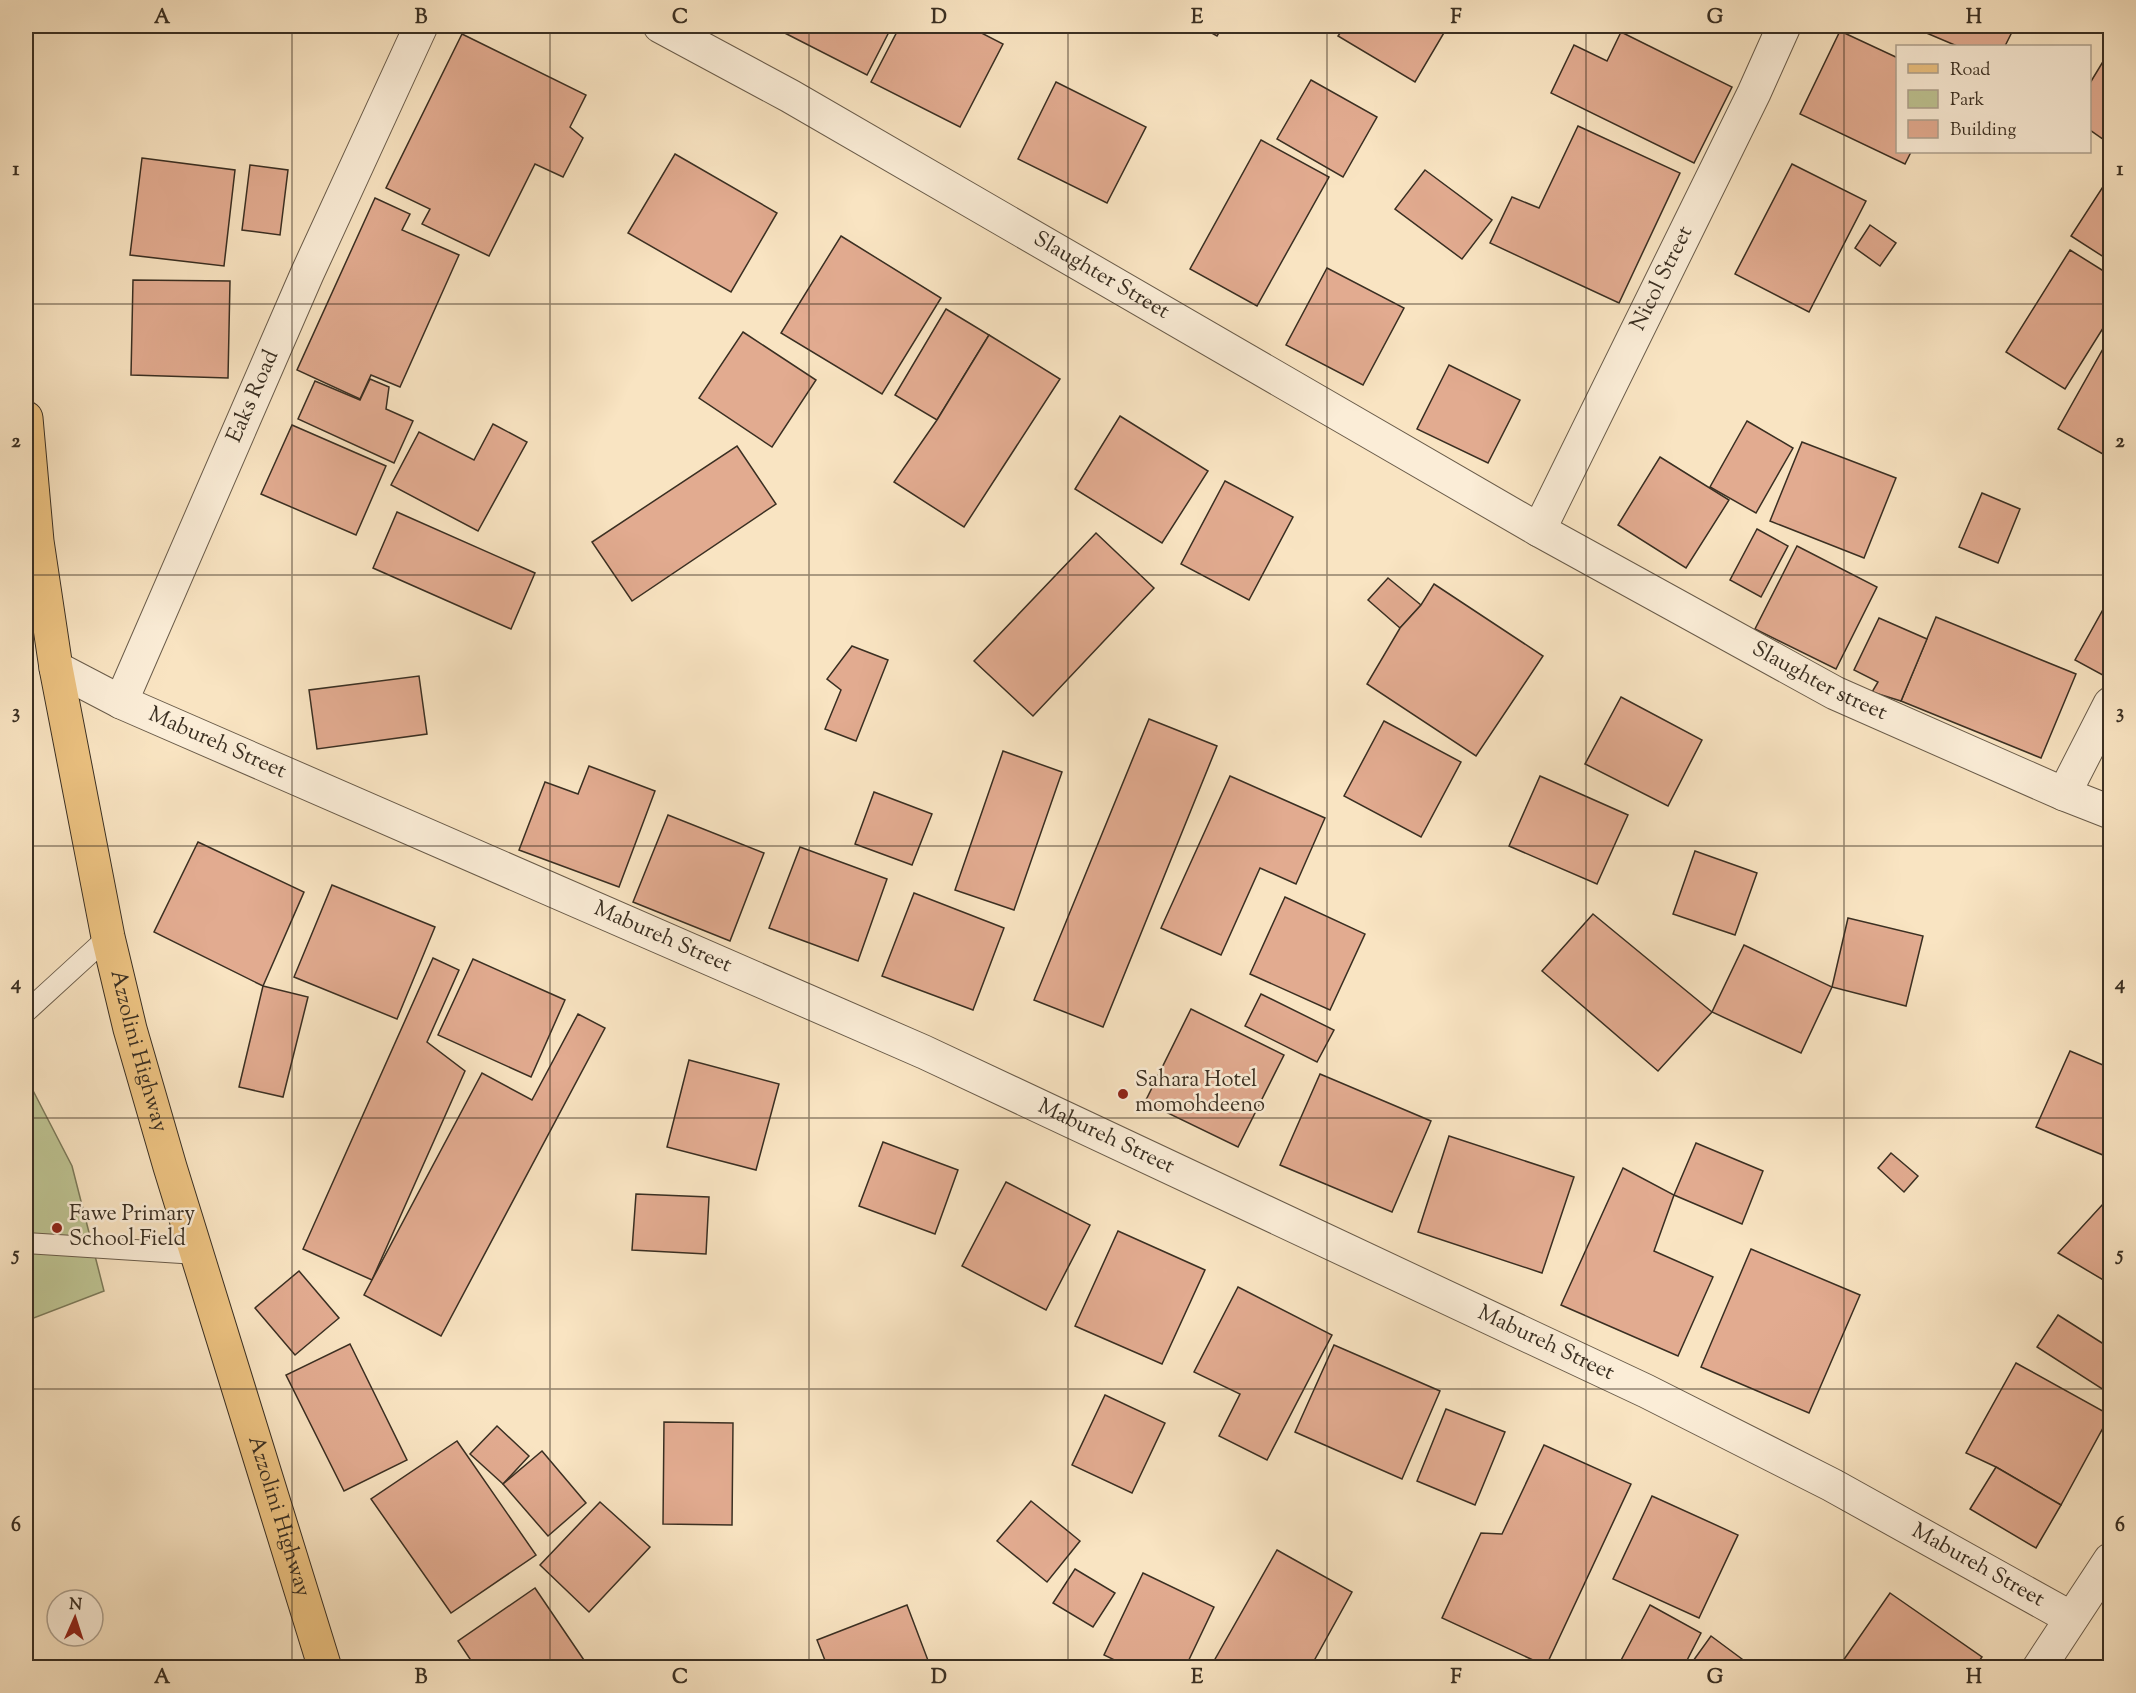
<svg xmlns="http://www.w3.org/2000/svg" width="2136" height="1693" font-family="'Sorts Mill Goudy',serif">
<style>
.green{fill:#bec493;stroke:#7c7a5a;stroke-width:1.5}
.building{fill:#e2ab90;stroke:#3a2f22;stroke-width:1.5}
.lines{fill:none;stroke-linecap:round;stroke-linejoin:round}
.service-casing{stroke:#6a5c4a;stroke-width:22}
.minor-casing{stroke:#6a5c4a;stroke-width:35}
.tertiary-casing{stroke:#6a5c4a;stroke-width:35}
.primary-casing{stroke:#3a2f22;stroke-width:35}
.service{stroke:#fbedd7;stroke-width:20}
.minor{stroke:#fbedd7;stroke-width:33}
.tertiary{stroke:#fbedd7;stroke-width:33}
.primary{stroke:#ecc281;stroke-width:33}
.grid{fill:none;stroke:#3a2f22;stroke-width:1.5;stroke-opacity:0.55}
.poi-dot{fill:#8f2418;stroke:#fbedd7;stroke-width:2}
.labels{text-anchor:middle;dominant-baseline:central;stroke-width:5;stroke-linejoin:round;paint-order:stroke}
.street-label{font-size:22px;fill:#3a2f22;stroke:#fbedd7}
.poi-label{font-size:22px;fill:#3a2f22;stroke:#fbedd7;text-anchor:start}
.neatline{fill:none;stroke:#3a2f22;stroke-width:2}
.grid-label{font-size:20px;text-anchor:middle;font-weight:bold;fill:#3a2f22}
</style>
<rect width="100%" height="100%" fill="#f9e4c2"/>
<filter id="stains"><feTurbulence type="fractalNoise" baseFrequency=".00333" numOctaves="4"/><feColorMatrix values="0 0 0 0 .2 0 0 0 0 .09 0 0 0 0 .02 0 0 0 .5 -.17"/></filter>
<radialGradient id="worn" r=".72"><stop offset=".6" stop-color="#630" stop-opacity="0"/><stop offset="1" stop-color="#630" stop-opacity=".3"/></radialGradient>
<path class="green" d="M26 1077 72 1166 104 1291 26 1321Z"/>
<g class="building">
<path d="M771 26H892L867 75Z"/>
<path d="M900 26H968L1003 44 960 127 871 82Z"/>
<path d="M1199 26H1223L1217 36Z"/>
<path d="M1345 26H1448L1415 82 1338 36Z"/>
<path d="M1910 26H2015L2005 46H1957Z"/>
<path d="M1840 31 1898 58V152H1911L1905 164 1800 114Z"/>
<path d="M1621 32 1732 87 1694 163 1551 93 1574 45 1607 61Z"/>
<path d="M462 34 586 95 570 127 583 138 563 177 535 164 489 256 422 224 430 209 386 188Z"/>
<path d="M2110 50V144L2090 130V83Z"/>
<path d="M1311 80 1377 117 1343 177 1277 139Z"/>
<path d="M1056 82 1146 127 1107 203 1018 159Z"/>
<path d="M1578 126 1680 173 1619 303 1490 243 1512 197 1539 208Z"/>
<path d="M1261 140 1329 177 1257 306 1190 269Z"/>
<path d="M675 154 777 213 731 292 628 233Z"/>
<path d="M142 158 235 170 224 266 130 255Z"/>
<path d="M1792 164 1866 201 1809 312 1735 274Z"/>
<path d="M250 165 288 170 280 235 242 230Z"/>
<path d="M1425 170 1492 220 1462 259 1395 209Z"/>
<path d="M2106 182 2110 185V261L2071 236Z"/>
<path d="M375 198 410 214 402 230 459 255 400 387 371 375 360 399 297 370Z"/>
<path d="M1870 225 1896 243 1880 266 1855 248Z"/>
<path d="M841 236 941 298 882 394 781 333Z"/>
<path d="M2070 250 2110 275V317L2065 389 2006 352Z"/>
<path d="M1327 268 1404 308 1363 385 1286 345Z"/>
<path d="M133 280 230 281 228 378 131 375Z"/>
<path d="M946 309 989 335 937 420 895 395Z"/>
<path d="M743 332 816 380 772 447 699 398Z"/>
<path d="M989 335 1060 379 964 527 894 482 937 420Z"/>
<path d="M2108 340 2110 342V458L2058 429Z"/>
<path d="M1449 365 1520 400 1488 463 1417 429Z"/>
<path d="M370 379 389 387 386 409 413 421 394 463 298 419 315 381 360 400Z"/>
<path d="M1120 416 1208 471 1162 543 1075 489Z"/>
<path d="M1747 421 1793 448 1756 513 1710 487Z"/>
<path d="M493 424 527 442 478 531 391 485 419 432 474 460Z"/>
<path d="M292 425 386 466 356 535 261 494Z"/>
<path d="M1802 442 1896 478 1864 558 1770 521Z"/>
<path d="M737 446 776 504 632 601 592 542Z"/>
<path d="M1660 457 1729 500 1686 568 1618 525Z"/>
<path d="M1225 481 1293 517 1249 600 1181 564Z"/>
<path d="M1982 493 2020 509 1998 563 1959 547Z"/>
<path d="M397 512 535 573 511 629 373 568Z"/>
<path d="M1757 529 1788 546 1761 597 1730 580Z"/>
<path d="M1096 533 1154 588 1033 716 974 661Z"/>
<path d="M1797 546 1877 587 1836 669 1755 629Z"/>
<path d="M1388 578 1421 605 1400 628 1368 600Z"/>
<path d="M1434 584 1543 656 1476 756 1367 684 1400 628 1421 605Z"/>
<path d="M2110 597V679L2075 660Z"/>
<path d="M1936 617 2076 674 2041 758 1901 701Z"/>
<path d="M1879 618 1927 639 1901 701 1872 692 1878 682 1854 670Z"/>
<path d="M852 646 888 660 856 741 825 729 841 690 827 679Z"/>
<path d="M419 676 427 734 317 749 309 690Z"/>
<path d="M1621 697 1702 740 1668 806 1585 764Z"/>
<path d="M1149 719 1217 746 1103 1027 1034 1000Z"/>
<path d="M1384 721 1461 762 1421 837 1344 796Z"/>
<path d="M1003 751 1062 772 1014 910 955 890Z"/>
<path d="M589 766 655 791 619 887 519 850 545 782 578 794Z"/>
<path d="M1230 776 1325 818 1296 884 1260 868 1221 955 1161 928Z"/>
<path d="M1540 776 1628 815 1597 884 1509 846Z"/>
<path d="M874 792 932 814 912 865 855 844Z"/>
<path d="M668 815 764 853 730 941 633 902Z"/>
<path d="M198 842 304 892 263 986 154 932Z"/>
<path d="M800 847 887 879 858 961 769 928Z"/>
<path d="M1695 851 1757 873 1735 935 1673 914Z"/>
<path d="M332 885 435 927 397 1019 294 977Z"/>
<path d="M914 893 1004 928 973 1010 882 976Z"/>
<path d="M1285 897 1365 934 1330 1010 1250 974Z"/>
<path d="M1593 914 1712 1012 1658 1071 1542 971Z"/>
<path d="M1848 918 1923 936 1906 1006 1832 987Z"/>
<path d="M1744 945 1832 987 1801 1053 1712 1012Z"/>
<path d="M433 958 459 970 427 1042 465 1071 372 1280 303 1249Z"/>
<path d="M473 959 565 1000 531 1077 438 1035Z"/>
<path d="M263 986 308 997 283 1097 239 1087Z"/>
<path d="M1261 994 1334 1030 1317 1062 1245 1026Z"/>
<path d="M1191 1009 1284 1055 1238 1147 1145 1102Z"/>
<path d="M578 1014 605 1028 441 1336 364 1295 482 1073 532 1100Z"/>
<path d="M2070 1051 2110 1068V1158L2036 1127Z"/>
<path d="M689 1060 779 1084 756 1170 667 1147Z"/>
<path d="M1320 1074 1431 1121 1392 1212 1280 1165Z"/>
<path d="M1449 1136 1574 1177 1542 1273 1418 1232Z"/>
<path d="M883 1142 958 1170 935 1234 859 1206Z"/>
<path d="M1696 1143 1763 1171 1742 1224 1674 1195Z"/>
<path d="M1891 1153 1918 1176 1904 1192 1878 1168Z"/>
<path d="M1623 1168 1674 1195 1654 1251 1713 1277 1678 1356 1561 1305Z"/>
<path d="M1006 1182 1090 1225 1046 1310 962 1266Z"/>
<path d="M636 1194 709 1197 706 1254 632 1250Z"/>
<path d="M2103 1204 2110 1210V1284L2058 1253Z"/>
<path d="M1118 1231 1205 1270 1162 1364 1075 1326Z"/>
<path d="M1751 1249 1860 1295 1809 1413 1701 1367Z"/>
<path d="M299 1271 339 1318 295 1355 255 1308Z"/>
<path d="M1238 1287 1332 1335 1267 1460 1219 1436 1240 1394 1194 1372Z"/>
<path d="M2058 1315 2110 1348V1394L2037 1347Z"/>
<path d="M350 1344 407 1460 344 1491 286 1375Z"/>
<path d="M1334 1345 1440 1391 1402 1479 1295 1432Z"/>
<path d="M2016 1363 2110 1415 2061 1505 1996 1467 1966 1453Z"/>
<path d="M1105 1395 1165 1423 1132 1493 1072 1465Z"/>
<path d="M1446 1409 1505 1432 1475 1505 1417 1481Z"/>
<path d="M664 1422 733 1423 732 1525 663 1524Z"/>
<path d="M497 1426 529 1456 503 1484 470 1454Z"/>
<path d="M457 1441 536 1555 451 1613 371 1499Z"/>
<path d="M1544 1445 1631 1484 1546 1666 1442 1618 1481 1533 1502 1534Z"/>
<path d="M542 1451 586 1503 548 1536 503 1484Z"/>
<path d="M1996 1467 2061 1505 2036 1548 1970 1509Z"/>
<path d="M1652 1496 1738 1535 1699 1618 1613 1579Z"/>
<path d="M1031 1501 1080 1541 1047 1582 997 1541Z"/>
<path d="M600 1502 650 1547 589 1612 540 1565Z"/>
<path d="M1277 1550 1352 1592 1310 1668H1210Z"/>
<path d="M1075 1569 1115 1593 1093 1627 1053 1603Z"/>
<path d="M1143 1573 1214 1607 1185 1668H1131L1104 1655Z"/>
<path d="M535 1588 588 1666 586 1668H476L458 1641Z"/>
<path d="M1890 1593 1982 1657 1974 1668H1838Z"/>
<path d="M907 1605 929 1663 918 1668H828L817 1640Z"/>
<path d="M1650 1605 1701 1633 1683 1668H1617Z"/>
<path d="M1711 1636 1754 1668H1688Z"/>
</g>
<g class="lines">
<g class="service-casing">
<g id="service">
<path d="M26 1012 108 937"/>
<path d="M26 1243 197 1254"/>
</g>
</g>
<g class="minor-casing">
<g id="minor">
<path id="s1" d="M660 26 790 96 1539 530 1835 693 2064 794 2110 812"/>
<path id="s2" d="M1539 530 1754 93 1784 26"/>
<path id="s3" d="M56 668 121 702 924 1052 1646 1391 1832 1485 2071 1618"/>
<path id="s4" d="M121 702 307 274 421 26"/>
<path d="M2064 794 2110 704"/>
</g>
</g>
<g class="tertiary-casing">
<path id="tertiary" d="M2039 1668 2110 1560"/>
</g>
<g class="primary-casing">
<g id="primary">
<path id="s5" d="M26 418 37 541 56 668 108 937 130 1029 170 1167 325 1668"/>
</g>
</g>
<use href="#service" class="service"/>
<use href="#minor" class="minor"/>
<use href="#tertiary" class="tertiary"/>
<use href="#primary" class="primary"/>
</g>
<path class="grid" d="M292 26V1668M550 26V1668M809 26V1668M1068 26V1668M1327 26V1668M1586 26V1668M1844 26V1668M26 304H2110M26 575H2110M26 846H2110M26 1118H2110M26 1389H2110"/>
<g class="poi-dot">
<circle cx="1123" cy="1094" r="6"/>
<circle cx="57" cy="1228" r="6"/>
</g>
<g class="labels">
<g class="street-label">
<text stroke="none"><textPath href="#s1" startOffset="507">Slaughter Street</textPath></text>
<text stroke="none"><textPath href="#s2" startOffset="280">Nicol Street</textPath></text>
<text stroke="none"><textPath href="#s4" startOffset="333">Eaks Road</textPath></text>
<text stroke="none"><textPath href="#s1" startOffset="1332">Slaughter street</textPath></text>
<text stroke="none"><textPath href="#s3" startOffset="178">Mabureh Street</textPath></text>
<text stroke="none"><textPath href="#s3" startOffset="664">Mabureh Street</textPath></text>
<text stroke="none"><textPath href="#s5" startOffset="644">Azzolini Highway</textPath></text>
<text stroke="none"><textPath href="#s3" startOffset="1150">Mabureh Street</textPath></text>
<text stroke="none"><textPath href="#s3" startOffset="1636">Mabureh Street</textPath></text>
<text stroke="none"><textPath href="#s5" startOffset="1130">Azzolini Highway</textPath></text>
<text stroke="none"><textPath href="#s3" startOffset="2122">Mabureh Street</textPath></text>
</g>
<g class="poi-label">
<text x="1135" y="1081">Sahara Hotel<tspan x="1135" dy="25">momohdeeno</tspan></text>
<text x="69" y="1215">Fawe Primary<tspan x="69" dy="25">School Field</tspan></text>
</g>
</g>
<rect width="2136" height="1693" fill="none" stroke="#f9e4c2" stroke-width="66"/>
<rect x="1896" y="45" width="195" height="108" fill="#fbedd7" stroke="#aea18f" stroke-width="1.5"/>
<rect x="1908" y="64" width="30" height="9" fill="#ecc281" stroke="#aea18f" stroke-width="1.5"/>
<text x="1950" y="75" font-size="18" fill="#3a2f22">Road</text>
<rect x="1908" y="90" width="30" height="18" fill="#bec493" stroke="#aea18f" stroke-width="1.5"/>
<text x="1950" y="105" font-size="18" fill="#3a2f22">Park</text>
<rect x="1908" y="120" width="30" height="18" fill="#e2ab90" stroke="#aea18f" stroke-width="1.5"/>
<text x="1950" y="135" font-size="18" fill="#3a2f22">Building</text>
<g transform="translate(75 1618) rotate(3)"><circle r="28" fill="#fbedd7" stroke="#aea18f" stroke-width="1.5"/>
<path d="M0-4.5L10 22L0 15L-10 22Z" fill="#8f2418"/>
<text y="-9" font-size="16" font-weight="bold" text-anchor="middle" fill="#3a2f22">N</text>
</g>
<rect x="33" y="33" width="2070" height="1627" class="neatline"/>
<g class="grid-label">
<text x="162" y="23">A</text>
<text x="421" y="23">B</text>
<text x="680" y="23">C</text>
<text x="939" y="23">D</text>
<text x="1197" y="23">E</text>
<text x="1456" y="23">F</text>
<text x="1715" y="23">G</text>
<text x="1974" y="23">H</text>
<text x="16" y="175">1</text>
<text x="2120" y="175">1</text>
<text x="16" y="447">2</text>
<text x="2120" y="447">2</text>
<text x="16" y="718">3</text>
<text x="2120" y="718">3</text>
<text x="16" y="989">4</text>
<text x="2120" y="989">4</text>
<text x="16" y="1260">5</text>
<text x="2120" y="1260">5</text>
<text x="16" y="1531">6</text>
<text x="2120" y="1531">6</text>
<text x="162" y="1683">A</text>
<text x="421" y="1683">B</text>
<text x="680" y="1683">C</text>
<text x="939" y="1683">D</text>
<text x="1197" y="1683">E</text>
<text x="1456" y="1683">F</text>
<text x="1715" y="1683">G</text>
<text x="1974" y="1683">H</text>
</g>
<rect width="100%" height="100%" filter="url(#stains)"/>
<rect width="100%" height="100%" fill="url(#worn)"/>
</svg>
